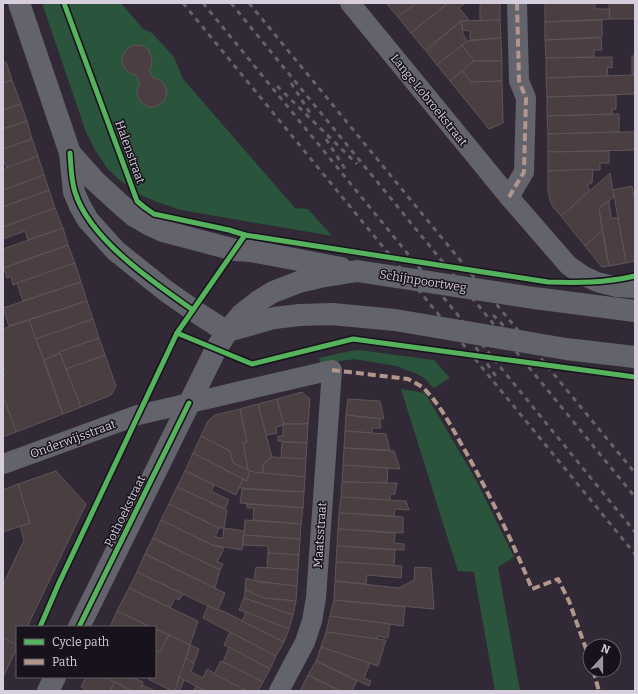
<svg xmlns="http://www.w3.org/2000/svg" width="638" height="694" font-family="Bitter,serif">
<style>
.green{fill:#2b543d}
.building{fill:#4a3e41;stroke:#5e5559}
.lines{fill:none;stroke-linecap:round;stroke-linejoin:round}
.minor{stroke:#63636c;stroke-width:20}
.tertiary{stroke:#63636c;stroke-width:22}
.rail{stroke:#636169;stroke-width:3;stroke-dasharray:5 5;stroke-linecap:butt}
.quiet{stroke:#b2968c;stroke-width:4;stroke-dasharray:8 4;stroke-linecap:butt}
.cycleway-casing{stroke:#17121b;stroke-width:8}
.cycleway{stroke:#56b35d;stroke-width:5}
.labels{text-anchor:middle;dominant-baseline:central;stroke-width:3;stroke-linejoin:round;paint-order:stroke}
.street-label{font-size:12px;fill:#d6cedc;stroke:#17121b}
</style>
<rect width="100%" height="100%" fill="#312a36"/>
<g class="green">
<path d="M42 3H121L143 29 152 33 174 57 183 79 295 208 308 209 332 236 181 210 157 202 141 195 118 179 107 168 95 150 86 132Z"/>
<path d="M359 350 434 360 450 378 434 388 424 378 415 373 396 366 354 359 320 364 319 358 350 351Z"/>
<path d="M401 389 425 393 476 480 514 557 498 567 520 691H495L474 572 458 571Z"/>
</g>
<g class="building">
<path d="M386 3H416L398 17Z"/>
<path d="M416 3H448L411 33 398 17Z"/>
<path d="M448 3H465L459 8 470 21H461L425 50 411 33Z"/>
<path d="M480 3H500V20L480 21Z"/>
<path d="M545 3H595V9H609L610 19 545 22Z"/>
<path d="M609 3H635V19H610Z"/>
<path d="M500 20 501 38 470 40V31L463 30 461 21Z"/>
<path d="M602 20V37L545 40V22Z"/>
<path d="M461 21 463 34 467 41 437 65 426 51Z"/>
<path d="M501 38 502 61H474L462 45 467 41Z"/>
<path d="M601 38 602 50H594V57L546 58 545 40Z"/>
<path d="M135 45 143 46 149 50 152 60 151 67 149 70 153 78 158 79 164 84 167 91 164 101 155 107H148L141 102 137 95V90L140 84 136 75 132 74 126 70 124 67 122 62 123 55 128 48Z"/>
<path d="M462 45 474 61 450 81 437 65Z"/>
<rect x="632" y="56" width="3" height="19"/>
<path d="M612 57V68L607 67 608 76 546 78V58Z"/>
<path d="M474 61H502V81L471 82 462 71Z"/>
<path d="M6 62 12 80 3 83V63Z"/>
<path d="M462 71 471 82 502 81 503 123 489 129 450 81Z"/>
<path d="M632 75H635V94L547 97 546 78Z"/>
<path d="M12 80 21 104 3 110V83Z"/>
<path d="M616 95V109H612V114L547 116V97Z"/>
<path d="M21 104 27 121 3 129V110Z"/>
<path d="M619 114V132L548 134 547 116Z"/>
<path d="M27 121 32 139 3 149V129Z"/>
<path d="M619 132H635V150L548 152V134Z"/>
<path d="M32 139 38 156 7 168 3 159V149Z"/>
<path d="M609 151V163H600V170L548 171V152Z"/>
<path d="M38 156 44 175 3 190V169Z"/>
<path d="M593 169 592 183 587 185 590 191 561 216 553 207 550 200 548 191V171Z"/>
<path d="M610 173 614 197 599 208 602 231 585 246 561 216Z"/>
<path d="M44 175 49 190 3 207V190Z"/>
<path d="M632 186 635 201V261L626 263 613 190Z"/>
<path d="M49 190 55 208 3 227V207Z"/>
<path d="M609 201 611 218H618L626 263 609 266 599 208Z"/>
<path d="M55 208 63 228 28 240 25 231 3 239V227Z"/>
<path d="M63 228 68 245 3 268V249Z"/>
<path d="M602 231 609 266 602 267 585 246Z"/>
<path d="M68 245 75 263 13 285 11 276 7 278 4 268Z"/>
<path d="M75 263 81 282 23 301 17 283Z"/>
<path d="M81 282 87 301 9 326 3 308Z"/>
<path d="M87 301 93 319 36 339 29 320Z"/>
<path d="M93 319 99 338 59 352 60 353 44 360 36 339Z"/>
<path d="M29 320 63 414 16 432 3 396V375L6 374 3 365V329Z"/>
<path d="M99 338 105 355 66 369 59 352Z"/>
<path d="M60 353 81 407 63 414 44 360Z"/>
<path d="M105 355 116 386 111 395 81 407 66 369Z"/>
<path d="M302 392 310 399 308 424H283L277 399Z"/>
<path d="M3 396 16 432 3 437Z"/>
<path d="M277 399 284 425 276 427 277 433 266 435 258 404Z"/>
<path d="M348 399 380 401 384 419 346 415Z"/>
<path d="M258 404 272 457 263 464V473L253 472 248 470 243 443 247 442 240 409Z"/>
<path d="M240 409 247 442 243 443 248 470 233 463 230 451 201 436 208 421 215 415Z"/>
<path d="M346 415 380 419 381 428H372V433L345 431Z"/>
<path d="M283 424H308L307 443 278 441V436H283Z"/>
<path d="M345 431 386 434 390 450 344 448Z"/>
<path d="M201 436 230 451 233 463 250 471 247 481 193 453Z"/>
<path d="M282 442 307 443 306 459 281 458Z"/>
<path d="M344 448 394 451 400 469 343 465Z"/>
<path d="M193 453 243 479 236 495 185 471Z"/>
<path d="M272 457 306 459 305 477 263 473V464Z"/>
<path d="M343 465 388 468 387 483 342 482Z"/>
<path d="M56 471 86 504 27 627H17V645L3 638V585L24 540 20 526 30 523 18 484Z"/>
<path d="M185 471 214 485 211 491 229 500 225 509 177 487Z"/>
<path d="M250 471 253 472 305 477 304 492 239 488 243 479 247 481Z"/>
<path d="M342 482 387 483H397L395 494H390V500L341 497Z"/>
<path d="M18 484 30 523 3 532V490Z"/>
<path d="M177 487 227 510 224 528H219L169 504Z"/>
<path d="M242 489 304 492 303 508 240 503Z"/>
<path d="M341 497 406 501 409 510 395 509 394 516 339 513Z"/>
<path d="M169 504 219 528 215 537 223 538 224 528 244 531 242 550 212 545 161 520Z"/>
<path d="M247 504 303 508 301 524 253 520 254 508H247Z"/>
<path d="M339 513 403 517V533L338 529Z"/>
<path d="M161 520 212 545 224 548 217 562 223 564 220 570 153 538Z"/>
<path d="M245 520 301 524 300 539 244 535Z"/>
<path d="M338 529 395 533 394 543 404 544V550L337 546Z"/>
<path d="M244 535 300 539 299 555 268 553V546L243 545Z"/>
<path d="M153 538 220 570 215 588 145 554Z"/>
<path d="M337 546 395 550 394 566 336 562Z"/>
<path d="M268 553 299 555 298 570 267 568Z"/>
<path d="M145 554 225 593 218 610 208 606 137 572Z"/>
<path d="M336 562 402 566 401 578 367 575 366 584 335 581Z"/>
<path d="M256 567 298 570 297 586 254 581Z"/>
<path d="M415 567 431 568 434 609 334 600 335 581 399 588 414 580Z"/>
<path d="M137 572 183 594 179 600 175 598 170 608 129 588Z"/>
<path d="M246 578 260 582 297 586 296 601 264 598 251 593V591L245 590Z"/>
<path d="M129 588 198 621 190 645 155 629V627H151L117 611Z"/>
<path d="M245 590 251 591V593L264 598 296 601 293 615 244 598Z"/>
<path d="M244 598 293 615 289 629 239 610Z"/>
<path d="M334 600 405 607 403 626 330 616Z"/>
<path d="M208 606 225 612 284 642 276 656 203 618Z"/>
<path d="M117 611 151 627H110Z"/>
<path d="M246 612 289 629 284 642 242 621Z"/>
<path d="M330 616 390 624 388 638 377 636 376 639 326 632Z"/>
<path d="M155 629 169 635 160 652 155 650Z"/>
<path d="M230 632 276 656 270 669 224 645Z"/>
<path d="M326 632 386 640 378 666 321 647Z"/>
<path d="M169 635 190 645 175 691H172L148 679 149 677H155V650L160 652Z"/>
<path d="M3 638 17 645V648L3 677Z"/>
<path d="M190 645 199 649 194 663 186 658Z"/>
<path d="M229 647 270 669 263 682 223 662Z"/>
<path d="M321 647 370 663 364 678 371 681 369 686 316 661Z"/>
<path d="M186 658 194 663 191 672 203 678 207 669 247 691H206L184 680 179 677Z"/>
<path d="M221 661 263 682 258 691H247L214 674Z"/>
<path d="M316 661 357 681 352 691H340L308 675Z"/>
<path d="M308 675 340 691H304L301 689Z"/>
<path d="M86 677H105L115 682 110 691H88L81 687Z"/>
<path d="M105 677H131L143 682 141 691H132Z"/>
<path d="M179 677 184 680 180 690 182 691H175Z"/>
<path d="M115 682 132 691H110Z"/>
<path d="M142 685 153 690 152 691H141Z"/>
<path d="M196 686 206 691H194Z"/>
</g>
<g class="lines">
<g class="minor">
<path d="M350 3 509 197 568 265 582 275 597 282 617 287 635 288"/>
<path d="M509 197 524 172 526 98 519 81 517 3"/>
<path d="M3 464 138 415 332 370 316 598 312 621 305 642 279 691"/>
</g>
<g class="tertiary">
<path d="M19 3 70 153 74 192 80 206 88 220 116 251 166 291 199 314 227 332"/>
<path d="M70 153 95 181 120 204 134 216 148 224 163 231 235 250 251 251 341 268"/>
<path d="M228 331 274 318 300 315 332 314 395 320 566 349 635 357"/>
<path d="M79 627 216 349 227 332 241 315 260 300 273 292 299 282 320 277 357 271 534 298 635 311"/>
<path d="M48 691 55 677"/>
</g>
<g class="rail">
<path d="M183 3 635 554"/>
<path d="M203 3 635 532"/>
<path d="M231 3 635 497"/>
<path d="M249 3 635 473"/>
<path d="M291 83 310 113"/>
<path d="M277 86 357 164"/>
<path d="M326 139 347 172"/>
<path d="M493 315 521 343"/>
<path d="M470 339 497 378"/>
</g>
<g class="quiet">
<path d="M509 197 524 172 526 98 519 81 517 3"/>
<path d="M332 370 408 379C415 383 423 386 428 393 442 408 452 428 463 447 489 493 512 540 532 589L558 579 569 601 590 660"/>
<path d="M593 670 599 691"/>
</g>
<g class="cycleway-casing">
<g id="cycleway">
<path d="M64 3 137 201 144 207 154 214 229 230 245 235 548 282C579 283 604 283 635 276"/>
<path d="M70 153C71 166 71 180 75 192 89 239 154 283 193 310"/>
<path d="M177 333 252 364 353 339 635 377"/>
<path d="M40 627 59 583 177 333 245 235"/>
<path d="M79 627 189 403"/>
</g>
</g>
<use href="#cycleway" class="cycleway"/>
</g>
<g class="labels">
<g class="street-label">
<text transform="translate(429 100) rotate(51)">Lange Lobroekstraat</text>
<text transform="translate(130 152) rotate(70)">Halenstraat</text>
<text transform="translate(423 281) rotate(9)">Schijnpoortweg</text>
<text transform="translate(73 439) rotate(-20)">Onderwijsstraat</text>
<text transform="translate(125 511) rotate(-64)">Pothoekstraat</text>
<text transform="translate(320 535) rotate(-86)">Maatsstraat</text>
</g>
</g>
<rect width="638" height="694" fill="none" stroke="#d6cedc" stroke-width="8"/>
<rect x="16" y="626" width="140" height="52" fill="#17121b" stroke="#635d68"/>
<rect x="24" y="639" width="20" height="6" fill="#56b35d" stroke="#635d68"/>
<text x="52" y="646" font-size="12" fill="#d6cedc">Cycle path</text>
<rect x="24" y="659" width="20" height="6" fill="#b2968c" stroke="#635d68"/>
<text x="52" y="666" font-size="12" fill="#d6cedc">Path</text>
<g transform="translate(602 658) rotate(21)"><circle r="19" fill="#17121b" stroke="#635d68"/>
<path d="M0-3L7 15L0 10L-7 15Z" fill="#9c95a2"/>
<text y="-6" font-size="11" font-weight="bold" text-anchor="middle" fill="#d6cedc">N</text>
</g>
</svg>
